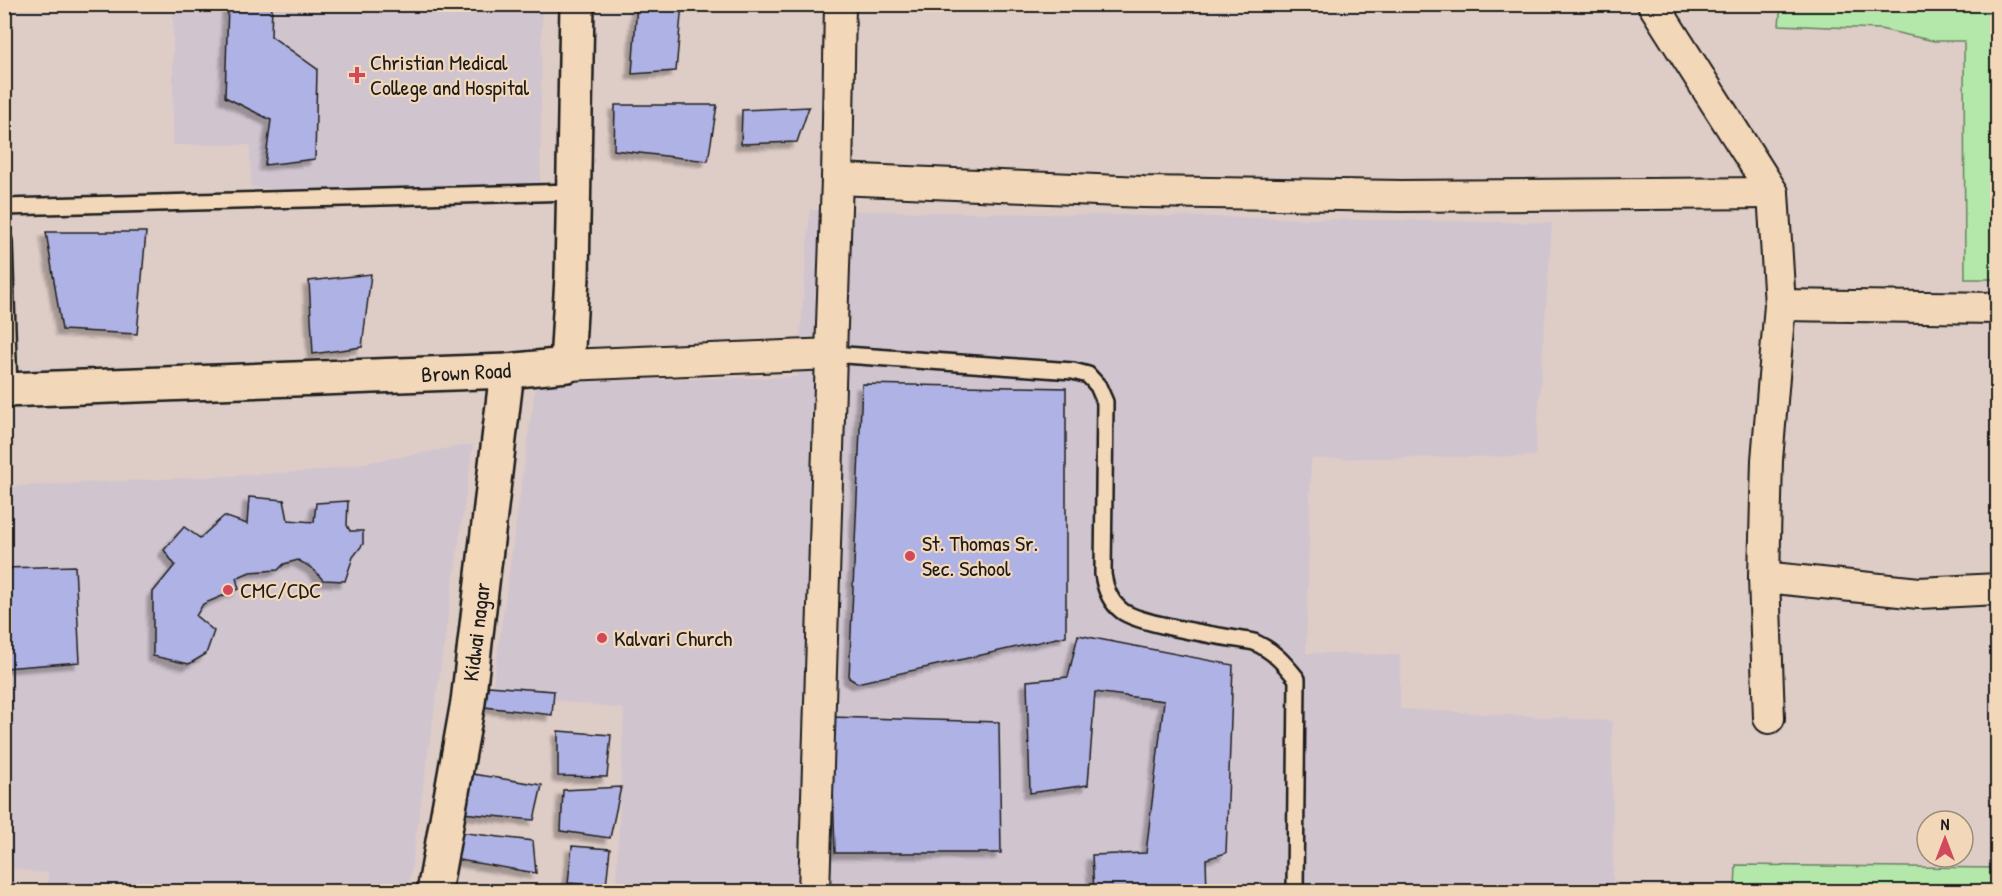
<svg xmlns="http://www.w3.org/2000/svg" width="2002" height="896" font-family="'Patrick Hand',sans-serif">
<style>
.built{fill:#d0c4cf}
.green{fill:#b4e8aa;stroke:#688263;stroke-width:1.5}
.building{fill:#afb2e4;stroke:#1c1c1c;stroke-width:1.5;filter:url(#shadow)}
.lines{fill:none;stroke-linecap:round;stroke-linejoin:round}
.lane-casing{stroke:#1c1c1c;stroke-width:20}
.street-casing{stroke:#1c1c1c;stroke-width:34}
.secondary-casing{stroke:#1c1c1c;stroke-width:38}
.lane{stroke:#f2d7b9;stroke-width:15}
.street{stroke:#f2d7b9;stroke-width:30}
.secondary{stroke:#f2d7b9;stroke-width:33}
.poi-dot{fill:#d1495b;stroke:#f2d7b9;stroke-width:2}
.labels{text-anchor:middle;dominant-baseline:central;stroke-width:4.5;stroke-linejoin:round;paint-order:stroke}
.poi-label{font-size:22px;fill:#1c1c1c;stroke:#f2d7b9;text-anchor:start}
.street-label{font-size:22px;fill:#1c1c1c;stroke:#f2d7b9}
</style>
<defs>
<filter id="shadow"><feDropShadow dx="-5.5" dy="5.5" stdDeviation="1.5" flood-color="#0004"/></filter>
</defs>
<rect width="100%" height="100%" fill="#deccc6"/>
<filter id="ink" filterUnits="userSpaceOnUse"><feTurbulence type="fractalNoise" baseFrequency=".0167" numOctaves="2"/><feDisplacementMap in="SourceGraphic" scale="12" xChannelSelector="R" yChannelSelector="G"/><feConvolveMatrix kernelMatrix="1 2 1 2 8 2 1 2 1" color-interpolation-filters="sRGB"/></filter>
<g filter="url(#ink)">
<g class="built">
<path d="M173 5H542L540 199 367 198 251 187 250 145H173Z"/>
<path d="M810 210 1552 223 1535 456 1311 459 1306 653 1400 655V709L1612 721 1613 891H616L624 709 492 692 536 382 797 377Z"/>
<path d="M473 444 408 891H48V873L5 868V487L320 471Z"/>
</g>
<g class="green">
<path d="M1781 5H1997V279H1965L1964 41H1934L1880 29 1779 25Z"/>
<path d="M1736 865 1997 868V891H1735Z"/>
</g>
<g class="building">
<path d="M228 4H272L271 36 317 69 315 159 265 165 271 120 225 97Z"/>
<path d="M637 4H682L676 71 632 74Z"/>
<path d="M615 105H717L708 161 614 150Z"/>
<path d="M809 107 797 142 741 144 742 110Z"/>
<path d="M46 232H146L137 334 62 330Z"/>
<path d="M371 274 362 347 313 354 309 281Z"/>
<path d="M862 384 1066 388V636L857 683 849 678Z"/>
<path d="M249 497 284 500 288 520 314 522 316 503 348 501 347 525 350 531H363V544L353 557 345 581 323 580 312 568 298 560 284 564 278 570 250 572 236 578 239 589 203 604 196 616 214 631 206 654 189 664 153 656V592L175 565 164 550 184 527 200 538 224 516 247 524Z"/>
<path d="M75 566 80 662 4 668V568Z"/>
<path d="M1078 635 1233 665 1226 853 1206 859 1207 892H1094L1092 855 1146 853 1164 701 1095 692 1088 785 1030 793 1027 681 1068 677Z"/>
<path d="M488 686 554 691 552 715 485 707Z"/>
<path d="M831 717 999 722 1001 853H835Z"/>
<path d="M558 731 611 735 607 777 558 776Z"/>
<path d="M466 773 542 785 534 820 462 813Z"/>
<path d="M621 787 610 838 561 831 563 790Z"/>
<path d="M458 832 533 841 536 873 453 859Z"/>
<path d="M572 846 610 849 606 886 568 883Z"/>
</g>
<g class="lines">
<g class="lane-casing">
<g id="lane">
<path d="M4 207 573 192"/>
<path d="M4 241 9 390"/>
<path d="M831 354 1073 371 1088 375 1098 386 1105 402 1103 574C1105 588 1110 602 1122 611 1140 625 1227 637 1254 642 1274 651 1284 663 1297 679L1295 892"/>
</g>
</g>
<g class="street-casing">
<g id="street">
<path d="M1653 4 1773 193 1780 305 1767 460 1764 577 1769 718"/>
<path d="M837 179 840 4"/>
<path d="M1780 305 1998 308"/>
<path d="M567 365 831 354 837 179 1143 192 1401 196 1773 193"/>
<path d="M1764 577 1919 593 1998 589"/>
<path d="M814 892 831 354"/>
</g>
</g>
<g class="secondary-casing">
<g id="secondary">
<path d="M4 390 507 371 567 365 572 277 577 4"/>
<path d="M434 892 468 702 507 371"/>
</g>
</g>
<use href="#lane" class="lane"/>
<use href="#street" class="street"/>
<use href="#secondary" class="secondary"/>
</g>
</g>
<g class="poi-dot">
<path d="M354 66h6v6h6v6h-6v6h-6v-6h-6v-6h6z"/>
<circle cx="910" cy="556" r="6"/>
<circle cx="228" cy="590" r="6"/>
<circle cx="602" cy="638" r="6"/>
</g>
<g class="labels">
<g class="poi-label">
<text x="370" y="62">Christian Medical<tspan x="370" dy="25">College and Hospital</tspan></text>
<text x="922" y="543">St. Thomas Sr.<tspan x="922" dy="25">Sec. School</tspan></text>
<text x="240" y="590">CMC/CDC</text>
<text x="614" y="638">Kalvari Church</text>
</g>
<g class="street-label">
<text transform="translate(466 372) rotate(-3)">Brown Road</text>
<text transform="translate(476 632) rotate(-83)">Kidwai nagar</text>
</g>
</g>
<rect width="2002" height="896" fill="none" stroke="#f2d7b9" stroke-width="24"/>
<rect x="12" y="12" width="1978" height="872" fill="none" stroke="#1c1c1c" stroke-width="2" filter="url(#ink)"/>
<g transform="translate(1945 839)"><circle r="28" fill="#f2d7b9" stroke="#9c8c7a" stroke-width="1.5"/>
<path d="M0-4.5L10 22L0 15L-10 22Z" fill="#d1495b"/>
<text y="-9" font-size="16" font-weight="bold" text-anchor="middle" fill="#1c1c1c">N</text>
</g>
</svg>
